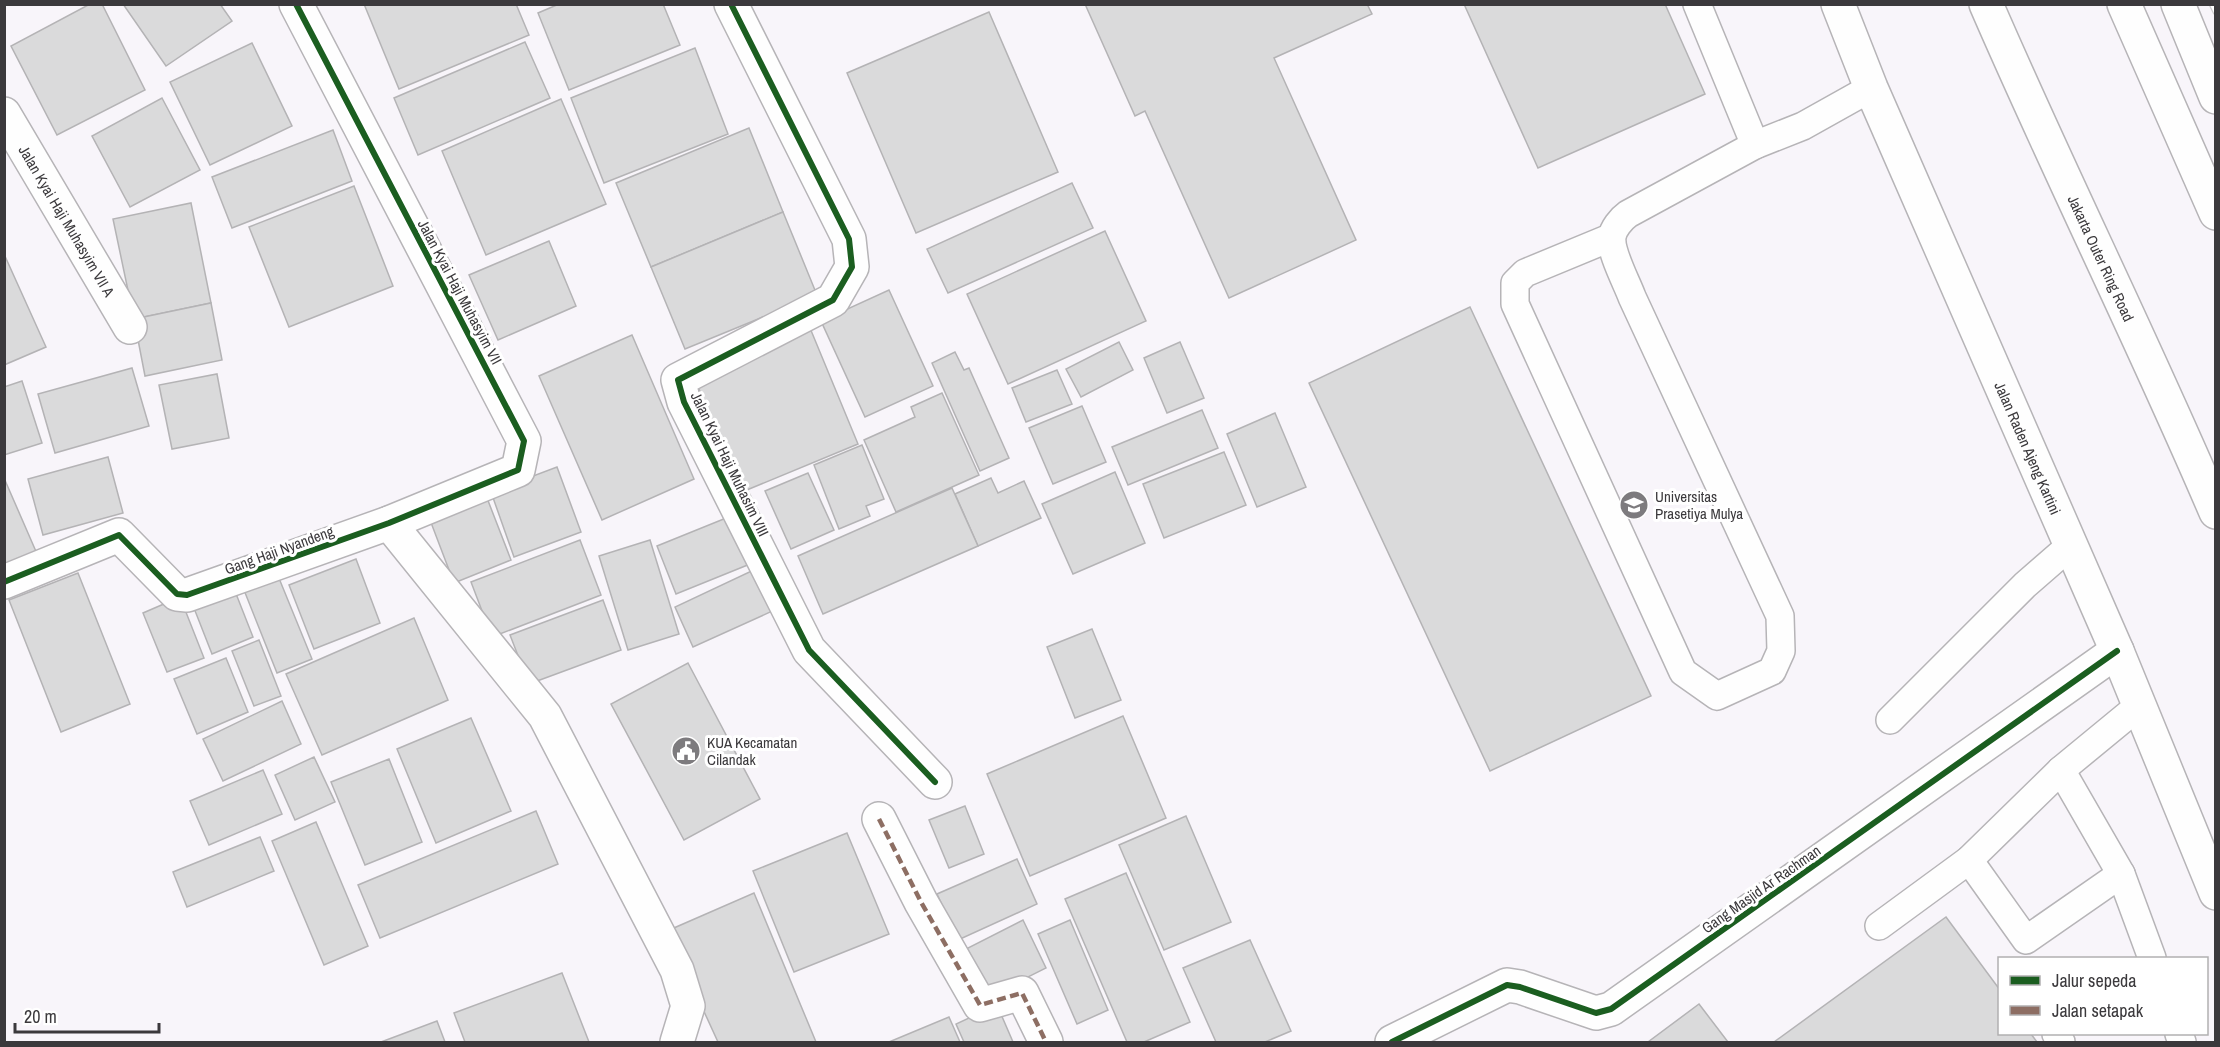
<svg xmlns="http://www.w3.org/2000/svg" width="2220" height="1047" font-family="'Archivo Narrow',sans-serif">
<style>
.building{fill:#dadadb;stroke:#b4b3b5;stroke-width:1.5}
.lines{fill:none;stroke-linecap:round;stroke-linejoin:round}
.service-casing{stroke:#b6b4b7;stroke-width:30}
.minor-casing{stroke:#b6b4b7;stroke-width:36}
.trunk-casing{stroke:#b6b4b7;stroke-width:36}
.motorway-casing{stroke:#b6b4b7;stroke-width:36}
.service{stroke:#fefefe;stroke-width:27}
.minor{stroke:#fefefe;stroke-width:33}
.trunk{stroke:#fefefe;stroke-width:33}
.motorway{stroke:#fefefe;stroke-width:33}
.rail-casing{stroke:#ceccce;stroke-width:7}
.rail{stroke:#fff;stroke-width:4.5;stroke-dasharray:14;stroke-linecap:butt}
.quiet{stroke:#8d6e63;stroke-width:4.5;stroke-dasharray:9 4.5;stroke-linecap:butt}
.cycleway-casing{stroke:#fff;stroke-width:10}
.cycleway{stroke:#1b5e20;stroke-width:6}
.labels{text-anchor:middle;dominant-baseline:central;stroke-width:6;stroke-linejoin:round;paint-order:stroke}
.street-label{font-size:15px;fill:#3b393c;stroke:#fff}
.poi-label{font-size:15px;fill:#3b393c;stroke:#fff;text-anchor:start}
</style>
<rect width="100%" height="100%" fill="#f8f5fa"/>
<g class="building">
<path d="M90 4H102L145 90 57 135 11 46Z"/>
<path d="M123 4H220L232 21 166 66Z"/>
<path d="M364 4H516L529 35 399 89Z"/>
<path d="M559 4H663L680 45 569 90 538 13Z"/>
<path d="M1085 4H1367L1372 14 1274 58 1356 240 1229 298 1145 111 1135 116Z"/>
<path d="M1464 4H1665L1705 94 1538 168Z"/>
<path d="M989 12 1058 172 916 233 847 73Z"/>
<path d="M525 42 550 98 418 155 394 98Z"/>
<path d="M252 43 292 126 210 165 170 82Z"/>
<path d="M695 48 728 134 604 183 571 98Z"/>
<path d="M162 98 200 170 130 207 92 136Z"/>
<path d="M561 99 606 204 486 255 442 151Z"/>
<path d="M749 128 783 212 651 267 616 183Z"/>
<path d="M333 130 352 181 232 228 212 177Z"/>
<path d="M1072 183 1093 228 948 293 927 249Z"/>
<path d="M354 186 393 286 289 327 249 227Z"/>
<path d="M191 203 211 303 134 319 113 219Z"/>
<path d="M783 212 817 295 685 349 651 267Z"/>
<path d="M1105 231 1146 321 1008 384 967 294Z"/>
<path d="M549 241 576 306 498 340 469 275Z"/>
<path d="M4 254 46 347 4 365Z"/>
<path d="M889 290 933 386 865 417 821 321Z"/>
<path d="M211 303 222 360 145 376 134 319Z"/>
<path d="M1470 307 1651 696 1490 771 1309 383Z"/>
<path d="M810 328 858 444 742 492 694 377Z"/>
<path d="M632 335 694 479 602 520 539 376Z"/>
<path d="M1119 342 1133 370 1081 397 1066 369Z"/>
<path d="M1180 342 1204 398 1167 413 1144 358Z"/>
<path d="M955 352 964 370 969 368 1009 458 980 471 932 363Z"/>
<path d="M132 368 149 426 55 453 38 394Z"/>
<path d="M1057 370 1072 404 1026 422 1012 388Z"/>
<path d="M217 374 229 438 172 449 159 385Z"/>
<path d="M22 381 42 443 4 455V387Z"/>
<path d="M942 393 979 475 896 512 864 440 915 417 911 407Z"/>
<path d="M1082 406 1106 462 1053 484 1029 428Z"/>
<path d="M1202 410 1218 448 1128 485 1112 447Z"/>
<path d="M1275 413 1306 487 1257 507 1227 434Z"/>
<path d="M862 445 884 499 866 506 870 516 839 529 814 465Z"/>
<path d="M1224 452 1246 505 1164 538 1143 484Z"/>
<path d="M108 457 123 513 43 535 28 479Z"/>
<path d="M557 467 581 532 514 557 491 492Z"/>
<path d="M1115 472 1145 543 1073 574 1042 504Z"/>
<path d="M808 473 834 530 791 549 765 491Z"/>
<path d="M4 478 38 556 4 570Z"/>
<path d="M991 478 998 493 1024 481 1041 518 978 546 955 494Z"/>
<path d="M952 488 978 546 823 614 798 556Z"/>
<path d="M487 498 511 560 454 583 430 520Z"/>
<path d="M736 514 755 562 676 594 657 546Z"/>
<path d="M580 540 601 595 492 637 471 582Z"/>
<path d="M650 540 679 634 628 650 599 556Z"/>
<path d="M356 559 380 623 314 649 289 585Z"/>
<path d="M274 566 312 659 277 673 240 580Z"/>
<path d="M760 567 779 608 693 647 675 607Z"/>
<path d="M78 573 130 704 61 732 9 600Z"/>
<path d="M231 581 253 637 212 654 190 598Z"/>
<path d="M180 597 204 658 167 672 143 613Z"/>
<path d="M603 600 621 650 529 684 510 635Z"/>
<path d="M414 618 448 700 322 755 286 674Z"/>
<path d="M1092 629 1121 700 1075 718 1047 647Z"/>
<path d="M259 640 281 696 254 706 232 651Z"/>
<path d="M226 658 248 712 197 734 174 679Z"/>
<path d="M688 663 760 799 684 840 611 704Z"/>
<path d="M282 701 301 744 223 781 203 739Z"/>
<path d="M1123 716 1166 818 1030 876 987 774Z"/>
<path d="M471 718 511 811 436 843 397 749Z"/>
<path d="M314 757 335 802 295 820 275 775Z"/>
<path d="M389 759 422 842 365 865 331 782Z"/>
<path d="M263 770 282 814 209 845 190 801Z"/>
<path d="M965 806 984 854 949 868 929 820Z"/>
<path d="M536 811 558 864 380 938 358 885Z"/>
<path d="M1186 816 1231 922 1164 950 1119 845Z"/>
<path d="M316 822 368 946 324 965 272 841Z"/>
<path d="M847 833 889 934 794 972 753 871Z"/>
<path d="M260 837 274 871 187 907 173 872Z"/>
<path d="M1017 859 1037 904 958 940 937 894Z"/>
<path d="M1126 873 1190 1022 1144 1042H1127L1065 899Z"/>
<path d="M754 893 816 1042H718L667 931Z"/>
<path d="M1946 917 2000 990V1034H2031L2037 1042H1774Z"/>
<path d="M1023 920 1046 968 988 997 964 950Z"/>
<path d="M1070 920 1108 1010 1077 1024 1038 934Z"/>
<path d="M1250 940 1291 1031 1265 1042H1216L1183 968Z"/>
<path d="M562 973 589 1042H465L454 1013Z"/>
<path d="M1699 1004 1728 1042H1648Z"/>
<path d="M997 1005 1013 1042H964L956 1024Z"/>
<path d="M949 1017 960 1042H889Z"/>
<path d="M437 1021 445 1042H381Z"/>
</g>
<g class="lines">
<g class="service-casing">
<g id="service">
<path d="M1697 4 1755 145"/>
<path d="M1612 237 1525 273 1515 283V304L1683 672 1717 696 1772 671 1781 651 1780 616 1632 297C1627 283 1610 252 1612 237 1613 229 1621 219 1628 214L1755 145 1803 126 1871 88"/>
<path d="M1890 720 2025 585 2071 545"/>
<path d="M2061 770 2121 874 2152 958"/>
<path d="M1969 860 2026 940 2121 874"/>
<path d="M1879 926 1969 860 2061 770 2140 705"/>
<path d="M2056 1034 2061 1042"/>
<path d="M2179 1034 2182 1042"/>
</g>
</g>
<g class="minor-casing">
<g id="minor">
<path d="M731 4 849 239 852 267 833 300 678 380 684 402 809 650 935 782"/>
<path id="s1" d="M4 114 130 327"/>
<path d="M389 523 545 716 677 970 688 1006 677 1042"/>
<path d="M4 582 119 535 177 594 187 595 389 523 518 470 524 441 296 4"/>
<path d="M879 819 921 902 980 1005 1022 993 1046 1042"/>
<path d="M1392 1042 1507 985 1520 987 1596 1013 1611 1009 2117 651"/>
</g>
</g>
<g class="trunk-casing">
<g id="trunk">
<path id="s2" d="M1838 4 1871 88 2117 651 2216 893"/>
</g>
</g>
<g class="motorway-casing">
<g id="motorway">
<path id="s3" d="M1986 4C2060 175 2143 341 2216 512"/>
<path d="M2124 4 2216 213"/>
<path d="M2178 4 2216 97"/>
</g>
</g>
<use href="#service" class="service"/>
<use href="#minor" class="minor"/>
<use href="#trunk" class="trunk"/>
<use href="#motorway" class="motorway"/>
<g class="rail-casing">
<path id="rail" d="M2212 4 2216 12"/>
</g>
<use href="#rail" class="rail"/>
<path class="quiet" d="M879 819 921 902 980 1005 1022 993 1046 1042"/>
<g class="cycleway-casing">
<g id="cycleway">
<path d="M731 4 849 239 852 267 833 300 678 380 684 402 809 650 935 782"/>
<path d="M4 582 119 535 177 594 187 595 389 523 518 470 524 441 296 4"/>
<path d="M1392 1042 1507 985 1520 987 1596 1013 1611 1009 2117 651"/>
</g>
</g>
<use href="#cycleway" class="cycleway"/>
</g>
<defs>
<g id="university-disc" transform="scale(1.5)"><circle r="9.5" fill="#7d7b7e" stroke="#fff"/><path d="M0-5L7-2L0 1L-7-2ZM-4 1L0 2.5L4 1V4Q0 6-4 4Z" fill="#fff"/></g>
<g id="civic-disc" transform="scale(1.5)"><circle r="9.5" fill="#7d7b7e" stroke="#fff"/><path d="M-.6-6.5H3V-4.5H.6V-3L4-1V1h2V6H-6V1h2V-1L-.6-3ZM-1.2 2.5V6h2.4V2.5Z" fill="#fff"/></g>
</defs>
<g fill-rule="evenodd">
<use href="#university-disc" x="1634" y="505"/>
<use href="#civic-disc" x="686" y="751"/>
</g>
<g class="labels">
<g class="street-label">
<text stroke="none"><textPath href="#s1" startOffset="124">Jalan Kyai Haji Muhasyim VII A</textPath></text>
<text stroke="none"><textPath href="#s3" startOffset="279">Jakarta Outer Ring Road</textPath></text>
<text transform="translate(460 292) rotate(62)">Jalan Kyai Haji Muhasyim VII</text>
<text stroke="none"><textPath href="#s2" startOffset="483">Jalan Raden Ajeng Kartini</textPath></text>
<text transform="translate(730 464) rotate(64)">Jalan Kyai Haji Muhasim VIII</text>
<text transform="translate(279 550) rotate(-20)">Gang Haji Nyandeng</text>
<text transform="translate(1761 889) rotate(-35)">Gang Masjid Ar Rachman</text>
</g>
<g class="poi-label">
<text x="1655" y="496">Universitas<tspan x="1655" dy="17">Prasetiya Mulya</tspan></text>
<text x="707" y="742">KUA Kecamatan<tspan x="707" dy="17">Cilandak</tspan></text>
</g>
</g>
<rect width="2220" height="1047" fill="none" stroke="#3b393c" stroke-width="12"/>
<rect x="1998" y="957" width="210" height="78" fill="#ffffff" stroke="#b1b0b1" stroke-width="1.5"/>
<rect x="2010" y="976" width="30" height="9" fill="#1b5e20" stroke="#b1b0b1" stroke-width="1.5"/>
<text x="2052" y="987" font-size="18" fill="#3b393c">Jalur sepeda</text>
<rect x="2010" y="1006" width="30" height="9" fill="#8d6e63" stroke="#b1b0b1" stroke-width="1.5"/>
<text x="2052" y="1017" font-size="18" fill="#3b393c">Jalan setapak</text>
<path d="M15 1023v9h144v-9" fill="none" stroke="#3b393c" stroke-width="3"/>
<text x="24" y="1023" font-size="18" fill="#3b393c" stroke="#ffffff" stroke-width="4.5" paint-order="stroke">20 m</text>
</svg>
